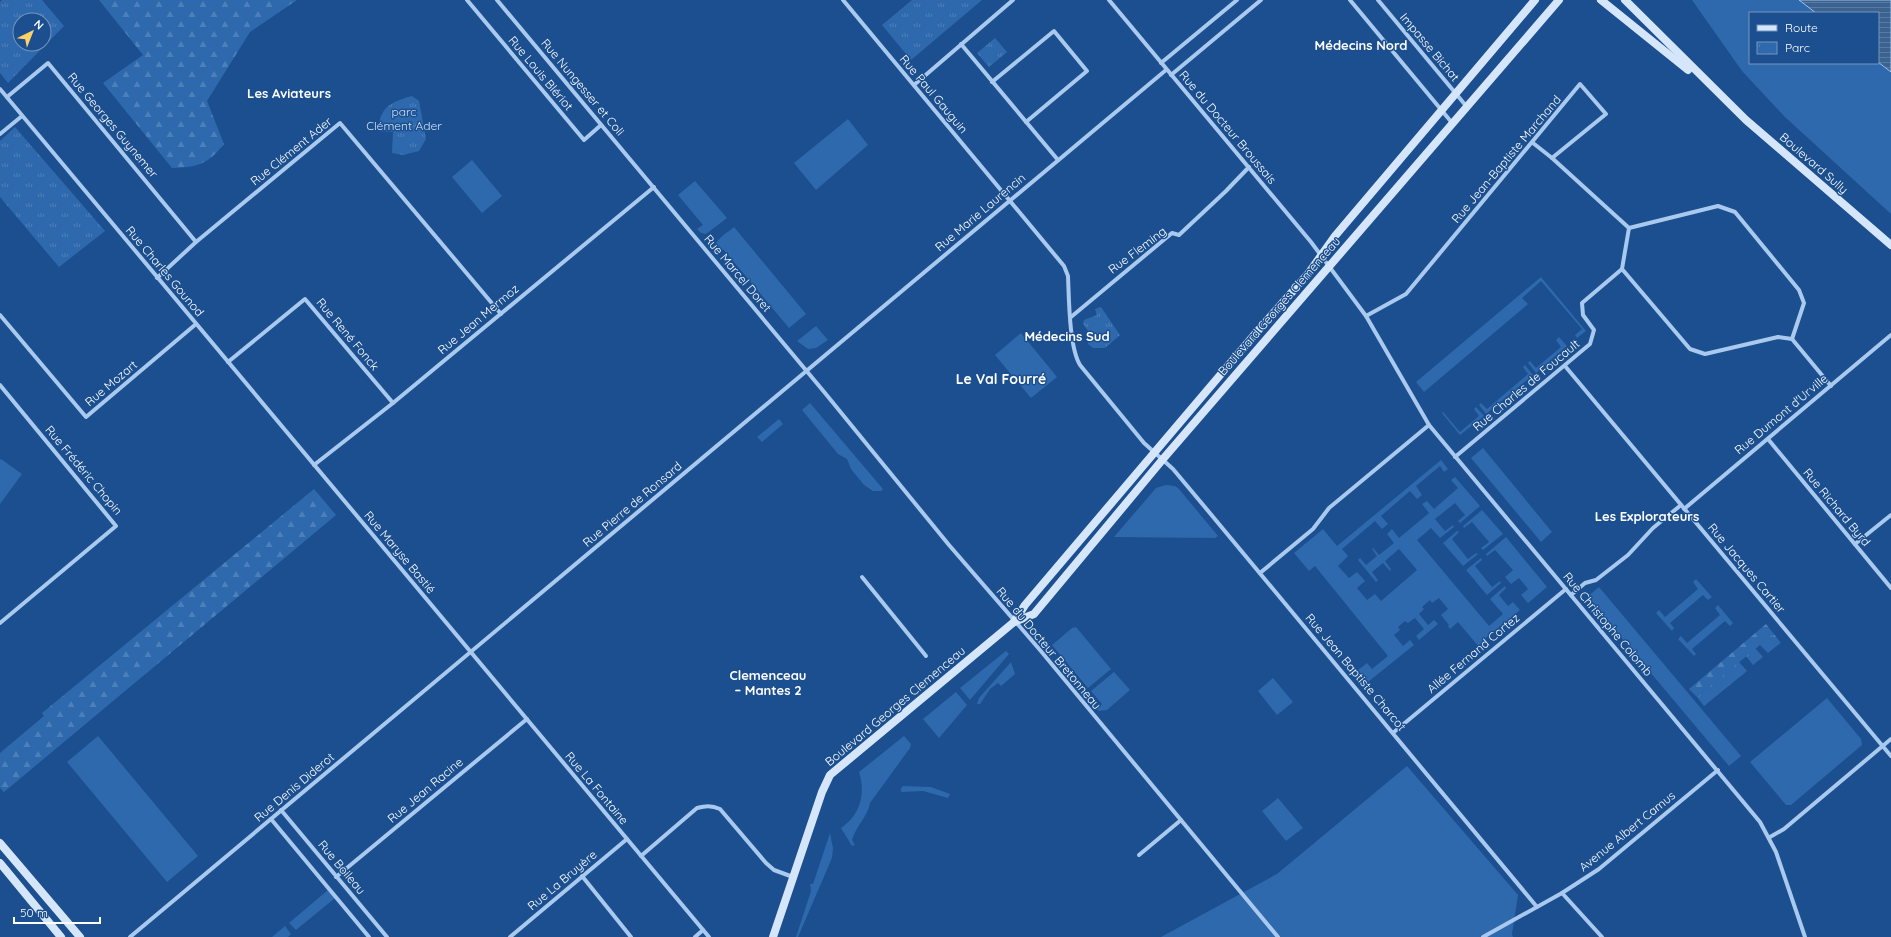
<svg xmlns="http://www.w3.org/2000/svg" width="1891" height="937" font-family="Quicksand,sans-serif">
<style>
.green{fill:#2e69ad}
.forest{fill:url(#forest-firs)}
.park{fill:url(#park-tufts);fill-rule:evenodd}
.water{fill:url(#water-rules);stroke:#9cc4f0}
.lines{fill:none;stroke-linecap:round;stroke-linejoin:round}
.street{stroke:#a9c9ee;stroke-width:4}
.secondary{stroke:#d6e6fa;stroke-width:8}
.labels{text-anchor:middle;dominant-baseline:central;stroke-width:3;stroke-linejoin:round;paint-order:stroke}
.street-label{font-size:12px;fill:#fff;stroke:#1b4f8f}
.park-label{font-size:12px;fill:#cfe3fa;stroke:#1b4f8f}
.neighbourhood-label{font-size:13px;font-weight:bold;fill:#fff;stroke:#1b4f8f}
.quarter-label{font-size:14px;font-weight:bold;fill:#fff;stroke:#1b4f8f}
</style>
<defs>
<pattern id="forest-firs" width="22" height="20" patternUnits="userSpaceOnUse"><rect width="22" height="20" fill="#2e69ad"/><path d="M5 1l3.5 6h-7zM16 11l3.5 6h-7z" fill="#4d80b9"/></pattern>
<pattern id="park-tufts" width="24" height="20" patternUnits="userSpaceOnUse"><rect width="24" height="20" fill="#2e69ad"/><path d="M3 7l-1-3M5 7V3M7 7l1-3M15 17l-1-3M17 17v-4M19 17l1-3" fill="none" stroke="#4d80b9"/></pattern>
<pattern id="water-rules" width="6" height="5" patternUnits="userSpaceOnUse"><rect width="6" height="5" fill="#3c6290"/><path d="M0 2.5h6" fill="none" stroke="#597aa1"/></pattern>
</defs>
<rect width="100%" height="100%" fill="#1b4f8f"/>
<g class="green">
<path d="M1692 0H1799L1816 13H1750V63L1878 62 1891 72V214L1785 117 1742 71Z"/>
<path d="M848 119 868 145 816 190 794 163Z"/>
<path d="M472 160 502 196 482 213 452 177Z"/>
<path d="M695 181 727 218 706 234 701 233 697 229 703 225 678 195Z"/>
<path d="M734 227 806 314 789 328 723 249 717 254C709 242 726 234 734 227Z"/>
<path d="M1541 277 1586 331 1577 338 1575 335 1582 329 1541 281 1522 298 1528 304 1424 392 1416 382Z"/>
<path d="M816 326 828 340 816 348 808 349 797 341Z"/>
<path d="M1021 333 1057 377 1031 398 995 355Z"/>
<path d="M1559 337 1567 346 1536 373 1528 363 1530 361 1536 368 1561 347 1556 340Z"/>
<path d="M1525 365 1533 375 1486 414 1479 405 1481 403 1487 409 1528 374 1523 367Z"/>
<path d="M810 403 883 489 881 491H873L864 485 851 469 847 459 838 454 802 410Z"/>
<path d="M1476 407 1484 416 1460 435 1442 413 1443 412 1460 432 1479 416 1474 409Z"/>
<path d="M779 419 783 424 762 442 757 437Z"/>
<path d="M1483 448 1552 532 1541 542 1471 458Z"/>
<path d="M1 459 22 474 0 504V460Z"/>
<path d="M1441 460 1448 469 1444 472 1440 466 1416 486 1422 495 1417 499 1410 491 1381 516 1388 524 1382 529 1375 521 1342 549 1348 556 1338 566 1349 578 1357 572 1365 581 1357 588 1367 600 1375 594 1381 601 1417 570 1399 549 1385 561 1391 569 1390 571 1383 563 1372 572 1378 580 1376 582 1358 560 1360 558 1366 565 1377 556 1372 549 1373 548 1379 555 1394 543 1387 534 1392 529 1399 538 1429 513 1422 504 1427 501 1434 509 1458 488 1451 480 1455 477 1480 506 1460 523 1458 521 1465 515 1455 503 1435 519 1445 531 1453 525 1454 527 1440 538 1431 528 1417 540 1489 626 1503 614 1490 599 1505 586 1506 588 1499 595 1508 606 1513 602 1520 610 1482 641 1484 644 1479 647 1458 622 1450 629 1448 626 1449 625 1441 615 1448 609 1439 598 1432 603 1430 600 1422 607 1424 609 1419 614 1428 625 1434 620 1438 624 1419 640 1416 636 1424 629 1415 618 1408 623 1405 621 1398 627 1400 630 1394 635 1403 646 1410 640 1414 645 1368 682 1358 670 1367 663 1372 669 1388 656 1315 566 1309 571 1294 553 1323 529 1337 546Z"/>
<path d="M1166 485 1175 486 1179 489 1218 536 1215 538 1114 537 1156 488Z"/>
<path d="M1482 510 1503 534 1483 550 1481 548 1489 542 1472 522 1464 528 1463 526Z"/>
<path d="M1457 531 1459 532 1452 539 1468 559 1476 553 1478 554 1463 566 1443 543Z"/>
<path d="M1506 537 1547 587 1528 603 1521 595 1528 589 1519 578 1511 584 1505 577 1513 570 1495 550 1487 556 1486 554Z"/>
<path d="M1481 558 1482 560 1475 566 1492 587 1500 581 1501 583 1487 595 1466 570Z"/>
<path d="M1696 579 1712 597 1708 600 1703 595 1670 623 1674 628 1672 631 1656 613 1659 610 1665 617 1698 589 1693 582Z"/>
<path d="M1599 587 1741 756 1729 766 1587 597Z"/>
<path d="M1718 605 1733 623 1730 626 1725 621 1692 649 1696 654 1694 656 1678 639 1681 636 1687 643 1720 615 1715 608Z"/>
<path d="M1076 627 1111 669 1088 688 1052 645 1072 628Z"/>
<path d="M1006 651 1009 654 970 700 960 688Z"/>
<path d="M1011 662 1015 674 1001 686 998 683 990 689 980 704H977L979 698Z"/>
<path d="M1114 672 1130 690 1107 710 1099 711 1096 709 1102 704 1091 691Z"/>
<path d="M1273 678 1293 702 1277 715 1258 691Z"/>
<path d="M956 692 967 705 939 738 923 719Z"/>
<path d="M1827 698 1861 739 1862 745 1791 805H1786L1750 762Z"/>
<path d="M98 736 198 856 167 882 67 762Z"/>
<path d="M904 736 911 744 910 748 870 803C868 816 856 826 852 840L855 845 852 846 841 828C860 815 866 794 859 772Z"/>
<path d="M1407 766 1518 895 1512 934 1513 937H1161L1277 874Z"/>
<path d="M903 786 931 787 950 794 948 798 923 791 901 792V788Z"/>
<path d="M1278 798 1303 828 1286 841 1262 811Z"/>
<path d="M830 833 833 848 832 858 798 937H796L811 891 810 884H813Z"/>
<path d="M328 890 335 898 296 930 289 923Z"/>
<path d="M285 926 291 934 288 937H272Z"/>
</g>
<g class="forest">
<path d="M99 0H297L250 32 207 101 224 144C207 165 198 167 172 168L103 83 143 55Z"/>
<path d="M314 489 336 515 4 792 0 788V753L44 716 42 713Z"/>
<path d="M1766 624 1781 643 1779 644 1771 636 1697 697 1689 689Z"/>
</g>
<g class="park">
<path d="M2 0H42L64 26 8 83 0 73V2ZM20 20H44V44H20Z"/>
<path d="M912 0H982L911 60 882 25Z"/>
<path d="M995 38 1007 52 989 67 977 53Z"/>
<path d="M412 96 419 101 426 139 419 151 403 155 392 153 393 132 378 131C380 107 390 102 412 96Z"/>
<path d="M15 127 105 231 59 267 0 197V141Z"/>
<path d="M1101 307 1120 335 1105 348H1093L1088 344 1089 332 1083 324 1084 320 1097 315 1095 309Z"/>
<path d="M1771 635 1779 644 1768 653 1760 645Z"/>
<path d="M1755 648 1763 657 1753 665 1746 656Z"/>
<path d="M1739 662 1747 671 1704 706 1697 697Z"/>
</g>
<path class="water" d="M1799 0H1891V72L1878 62V13H1816Z"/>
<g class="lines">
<g class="street">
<path d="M467 0 584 140 601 125"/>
<path d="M497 0 825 393 949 545 1040 650 1278 937"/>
<path d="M843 0 1064 266 1068 276C1069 298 1069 347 1080 365L1144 443 1173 469 1204 506 1537 907"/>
<path d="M1109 0 1311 242 1366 316 1429 425 1760 822 1776 852 1805 937"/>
<path d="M1350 0 1453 124"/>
<path d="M1378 0 1467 107"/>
<path d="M961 44 1058 160"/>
<path d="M1161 63 1237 0"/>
<path d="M1171 75 1261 0"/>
<path d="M992 82 1054 31 1087 71 1026 122"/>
<path d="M914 85 1013 0"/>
<path d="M0 89 709 937"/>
<path d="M7 97 48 63 196 242"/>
<path d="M0 134 22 116"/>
<path d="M1533 143 1552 158 1629 228"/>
<path d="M1629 228 1622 269 1690 349 1705 354 1778 337 1792 339 1831 386"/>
<path d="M1629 228 1718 206 1735 212 1799 290 1804 303 1792 339"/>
<path d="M157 278 196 242 340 123 501 314"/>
<path d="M0 315 86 417 196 324"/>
<path d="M1366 316 1406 294 1580 84 1606 114 1552 158"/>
<path d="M1071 317 1172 233 1179 235 1226 191 1249 167"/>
<path d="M228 362 305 299 393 403"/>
<path d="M1565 366 1891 756"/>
<path d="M0 385 116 526 0 623"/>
<path d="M1768 439 1891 588"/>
<path d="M1455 457 1590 344 1594 330 1583 315 1582 303 1622 269"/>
<path d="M314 465 393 403 654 187"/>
<path d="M1684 509 1891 335"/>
<path d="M1855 544 1891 515"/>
<path d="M1260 573 1313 529 1329 508 1429 425"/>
<path d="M862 577 926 656"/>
<path d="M1571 595 1585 583 1596 580 1628 555 1653 528 1681 505"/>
<path d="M1394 732 1566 589"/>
<path d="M281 810 387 937"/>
<path d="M271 819 369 937"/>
<path d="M1770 837 1784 829 1891 739"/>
<path d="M1139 855 1181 820"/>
<path d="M641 856 697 808C705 806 711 805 720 809L766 863 774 870 793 877"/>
<path d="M582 876 631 937"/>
<path d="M336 877 527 719"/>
<path d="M1562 893 1602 937"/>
<path d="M130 937 1166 70"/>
<path d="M510 937 627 839"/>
<path d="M695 937 703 930"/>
<path d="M1483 937 1562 893 1599 869 1718 770"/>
</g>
<g class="secondary">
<path d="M1601 0 1688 70"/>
<path d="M1625 0 1746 120 1891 245"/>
<path d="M1014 622 1025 605 1255 334 1308 274 1335 236 1535 0"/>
<path d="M0 843 80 937"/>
<path d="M0 863 61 937"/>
<path d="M773 937 822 792 830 775 1014 622 1034 614 1163 459 1559 0"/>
</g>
</g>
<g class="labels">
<g class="street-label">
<text transform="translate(1430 47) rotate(50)">Impasse Bichat</text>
<text transform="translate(541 73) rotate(50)">Rue Louis Blériot</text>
<text transform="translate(583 87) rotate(50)">Rue Nungesser et Coli</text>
<text transform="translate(934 94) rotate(50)">Rue Paul Gauguin</text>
<text transform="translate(113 125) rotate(50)">Rue Georges Guynemer</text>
<text transform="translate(1228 127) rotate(50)">Rue du Docteur Broussais</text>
<text transform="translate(291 151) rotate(-39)">Rue Clément Ader</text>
<text transform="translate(1506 159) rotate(-50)">Rue Jean-Baptiste Marchand</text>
<text transform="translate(1814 163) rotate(41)">Boulevard Sully</text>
<text transform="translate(980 212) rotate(-40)">Rue Marie Laurencin</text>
<text transform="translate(1137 250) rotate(-37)">Rue Fleming</text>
<text transform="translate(165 271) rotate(50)">Rue Charles Gounod</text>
<text transform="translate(738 273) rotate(50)">Rue Marcel Doret</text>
<text transform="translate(1279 306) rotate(-49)">Boulevard Georges Clemenceau</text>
<text transform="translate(478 319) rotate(-40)">Rue Jean Mermoz</text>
<text transform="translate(348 334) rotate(50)">Rue René Fonck</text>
<text transform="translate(111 383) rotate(-40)">Rue Mozart</text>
<text transform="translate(1526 385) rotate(-40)">Rue Charles de Foucault</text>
<text transform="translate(1781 414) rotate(-40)">Rue Dumont d'Urville</text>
<text transform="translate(84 470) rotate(50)">Rue Frédéric Chopin</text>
<text transform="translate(632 504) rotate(-40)">Rue Pierre de Ronsard</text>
<text transform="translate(1837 507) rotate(50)">Rue Richard Byrd</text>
<text transform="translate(400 552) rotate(50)">Rue Maryse Bastié</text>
<text transform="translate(1747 568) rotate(50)">Rue Jacques Cartier</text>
<text transform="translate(1608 624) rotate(50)">Rue Christophe Colomb</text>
<text transform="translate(1049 648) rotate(50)">Rue du Docteur Bretonneau</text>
<text transform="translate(1473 653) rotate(-40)">Allée Fernand Cortez</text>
<text transform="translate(1356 672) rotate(50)">Rue Jean Baptiste Charcot</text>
<text transform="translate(895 706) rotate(-40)">Boulevard Georges Clemenceau</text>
<text transform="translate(294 787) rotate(-40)">Rue Denis Diderot</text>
<text transform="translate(597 788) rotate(50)">Rue La Fontaine</text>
<text transform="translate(425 790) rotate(-40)">Rue Jean Racine</text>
<text transform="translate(1627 831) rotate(-39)">Avenue Albert Camus</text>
<text transform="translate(342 867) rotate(50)">Rue Boileau</text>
<text transform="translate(562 880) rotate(-40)">Rue La Bruyère</text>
</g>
<g class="park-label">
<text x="404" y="111">parc<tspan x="404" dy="14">Clément Ader</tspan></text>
</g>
<g class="neighbourhood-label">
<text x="1361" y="45">Médecins Nord</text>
<text x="289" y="93">Les Aviateurs</text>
<text x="1067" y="336">Médecins Sud</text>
<text x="1647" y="516">Les Explorateurs</text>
<text x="768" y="675">Clemenceau<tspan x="768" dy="15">– Mantes 2</tspan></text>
</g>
<g class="quarter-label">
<text x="1001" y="379">Le Val Fourré</text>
</g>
</g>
<rect x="1749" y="12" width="130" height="52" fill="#1b4f8f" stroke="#7695bc"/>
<rect x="1757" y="25" width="20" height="6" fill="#d6e6fa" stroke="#7695bc"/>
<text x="1785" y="32" font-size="12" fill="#ffffff">Route</text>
<rect x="1757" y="42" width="20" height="12" fill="url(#park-tufts)" stroke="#7695bc"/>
<text x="1785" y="52" font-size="12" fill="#ffffff">Parc</text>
<g transform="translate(32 32) rotate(43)"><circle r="19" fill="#1b4f8f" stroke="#7695bc"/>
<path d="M0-3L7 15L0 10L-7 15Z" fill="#ffd166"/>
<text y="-6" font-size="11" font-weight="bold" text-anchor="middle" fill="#ffffff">N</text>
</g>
<path d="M14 917v6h86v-6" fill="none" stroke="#ffffff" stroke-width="2"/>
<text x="20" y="917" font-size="12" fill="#ffffff" stroke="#1b4f8f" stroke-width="3" paint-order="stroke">50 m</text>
</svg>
